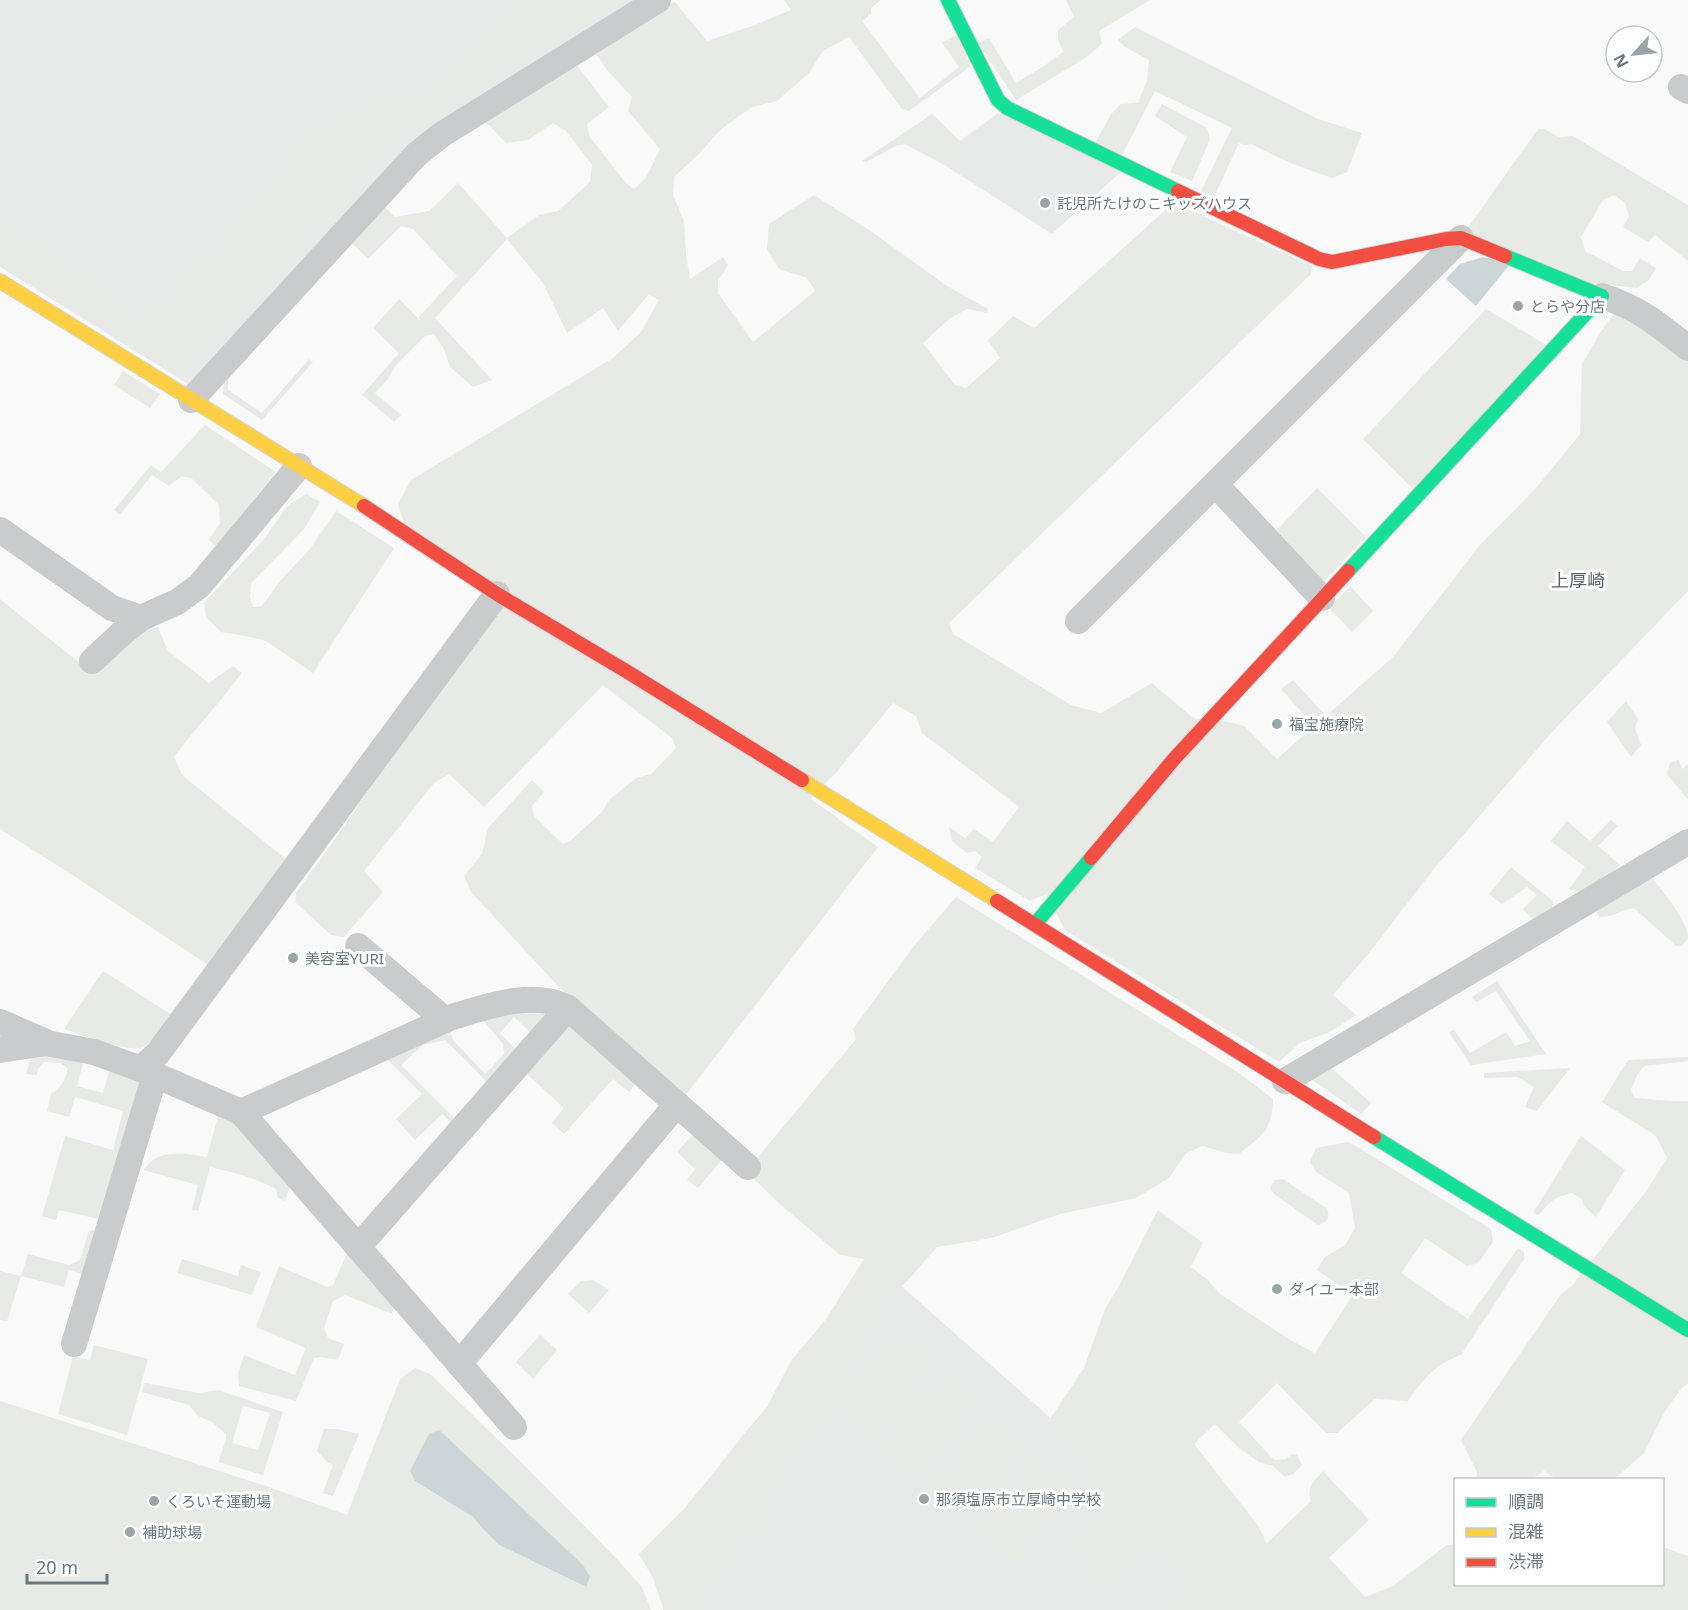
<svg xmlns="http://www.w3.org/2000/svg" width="1688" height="1610" font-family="'Noto Sans','Noto Sans JP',sans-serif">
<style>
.built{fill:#e8eae9}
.green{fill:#e8eae6;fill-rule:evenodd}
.water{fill:#ccd5d7}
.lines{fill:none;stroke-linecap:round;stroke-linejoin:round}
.fast-casing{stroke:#d5d6d7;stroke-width:16}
.slow-casing{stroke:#d5d6d7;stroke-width:16}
.jam-casing{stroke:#d5d6d7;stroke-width:16}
.street{stroke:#cacbcc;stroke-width:26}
.fast{stroke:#16e098;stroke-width:14}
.slow{stroke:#ffcf43;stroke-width:14}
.jam{stroke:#f24e42;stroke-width:14}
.poi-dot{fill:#9aa5aa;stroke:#fff;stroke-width:2}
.labels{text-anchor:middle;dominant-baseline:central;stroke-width:6;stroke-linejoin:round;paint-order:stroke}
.poi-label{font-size:15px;fill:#677880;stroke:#fff;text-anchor:start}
.quarter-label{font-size:18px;fill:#59656c;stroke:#fff}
</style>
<rect width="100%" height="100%" fill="#f9f9f9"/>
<g class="built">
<path d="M0 0H635L410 143 188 384 0 267Z"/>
<path d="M998 113 1122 171 1052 234 946 166 960 141Z"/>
<path d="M873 1261 1044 1412 1219 1590 1194 1610H663L662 1586Z"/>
</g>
<g class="green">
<path d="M523 0H618L448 109 394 145 220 338 188 369 173 371 0 261V213L135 315 156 311 183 283 259 191 276 177 325 120 344 107 399 100 424 88Z"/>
<path d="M784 0H881L871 8V14L862 21 920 98 959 67 942 43 956 35 971 66 909 111 902 109 849 37 823 51 809 73 777 101 752 107 720 130 699 154 674 177 673 195 684 221 686 255 690 279 723 257 728 265 718 281V293L753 342 815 291 807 278 779 269 767 249 769 224 814 195 872 232 947 286 988 309 987 313 967 309 949 319 923 343 955 385 966 388 1000 358 988 340 1013 316 1034 328 1169 207 1177 204 1312 266 1311 274 949 623 953 634 1071 705 1101 713 1152 683 1193 718 1229 722 1244 726 1277 759 1314 726 1281 689 1293 680 1326 716 1393 657 1480 545 1537 487 1580 434 1582 364 1600 333 1617 309 1688 359V591L1552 732 1433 870 1369 953 1333 995 1356 1015 1330 1032 1300 1043 1279 1062 1065 930 1046 894 1030 901 975 868 982 857 975 851 967 853 952 841 949 827 965 838 974 829 993 842 1019 807 922 733 916 716 893 703 835 774 826 782 811 799 878 847 684 1097 557 985 471 892 464 876 482 854 488 828 532 780 544 792 532 806 534 816 563 844 570 841 602 812 609 800 636 778 651 774 676 748 672 738 603 685 484 807 449 774 434 783 364 871 383 892 344 937 331 935 295 902 296 893 335 839 504 593 406 530 398 504 411 480 613 358 641 332 659 300 649 294 618 331 603 308 567 333 543 283 507 239 435 318 492 380 473 387 450 367 444 349 434 334 425 336 395 366 388 379 375 393 401 415 394 422 362 395 399 353 373 328 399 299 418 318 457 276 413 229 401 226 368 259 350 241 384 206 395 217 429 211 458 183 507 238 539 215 558 211 590 182 592 165 566 131 553 123 528 140 506 143 481 117 576 64 609 107 587 124 589 136 626 183 634 189 646 178 660 149 628 111 632 97 607 70 595 52 663 6 675 2 707 41 755 25 791 10Z"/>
<path d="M1066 0H1150L1099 31 1102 44 1085 58 1016 100 978 43 989 38 1016 83 1044 66 1063 52 1058 39V30L1074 17Z"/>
<path d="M1135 27 1318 119 1362 133 1347 172 1332 178 1290 163 1251 144 1245 145 1239 143 1214 197 1201 191 1232 128 1155 91 1122 155 1095 143 1111 114 1121 104 1138 103 1147 80 1149 60 1125 47 1118 40Z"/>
<path d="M1162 104 1207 128 1210 139 1192 181 1170 172 1187 137 1155 116Z"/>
<path d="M932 114 960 141 946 166 905 144 896 146 866 162 862 161Z"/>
<path d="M1538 129H1544L1559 137 1573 136 1688 205V261L1655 235 1648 242 1623 227 1629 216 1625 203 1614 195 1603 200 1581 237 1585 251 1623 271H1632L1640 258 1656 268 1649 280 1637 288 1583 282 1464 233Z"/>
<path d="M1486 309 1548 346 1414 490 1363 439Z"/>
<path d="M309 359 313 362 262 420 223 394 224 377 234 372 228 379V390L262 413Z"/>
<path d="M123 371 160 394 150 408 114 385Z"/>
<path d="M205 425 276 472 216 546 209 540 220 523 219 505 191 478 182 476 169 486 152 475 120 515 114 510 151 465 161 472Z"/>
<path d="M1317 488 1366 537 1324 581 1277 530Z"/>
<path d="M306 494 320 502 304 529 251 583 250 597 253 607 262 606 280 581 309 550 336 511 394 548 313 673 266 641 251 637 221 632 206 617 204 603 264 539 287 506Z"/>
<path d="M1350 586 1373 611 1352 632 1329 608Z"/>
<path d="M0 599 77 661 97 671 144 631 158 627 168 651 209 683 233 666 242 673C220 702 196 728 174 757L182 775 287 860 208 965 77 878 0 829Z"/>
<path d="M1626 701 1638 719 1635 728 1641 745 1631 757 1607 722Z"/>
<path d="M1678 760 1683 769 1688 764V800L1667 774 1670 763Z"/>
<path d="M1611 820 1618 826 1598 846 1620 865 1595 887 1584 893 1569 889 1585 867 1551 841 1567 821 1590 841Z"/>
<path d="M1511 867 1553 901 1552 909 1534 921 1523 909 1537 895 1527 887 1502 904 1489 894Z"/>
<path d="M1644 879H1653C1663 892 1688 921 1688 938 1688 939 1683 944 1682 946H1676L1634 908C1620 910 1615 917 1599 917L1596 910Z"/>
<path d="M956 897 1239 1073 1273 1099C1272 1131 1263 1135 1239 1154L1226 1153 1203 1146 1186 1153 1169 1178 1136 1198 1060 1214 992 1238 937 1247 910 1278 884 1303 867 1329 846 1376 813 1433 787 1462 763 1530 743 1546 697 1610H664L653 1578 639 1554 683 1510 716 1470 743 1435 767 1407 791 1361 826 1319 864 1259 840 1255 781 1205 748 1173 753 1163 856 1039 853 1029 913 947Z"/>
<path d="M103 971 172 1015C163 1026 155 1040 143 1047 131 1054 80 1034 64 1029Z"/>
<path d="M1497 981 1546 1054 1471 1065 1449 1032 1454 1030 1470 1053 1506 1032 1515 1046 1530 1041 1496 991 1476 1002 1472 997Z"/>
<path d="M498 1010 555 1012 533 1035 514 1017 500 1033 519 1053 490 1085 445 1040 423 1045 401 1065 456 1120 453 1124 442 1114 415 1140 396 1119 422 1094 387 1059 449 1028 453 1040 485 1074 504 1054 503 1044 482 1019 476 1020 461 1029 458 1023Z"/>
<path d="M565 1022 637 1081 629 1092 613 1079 564 1134 552 1123 564 1108 524 1071Z"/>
<path d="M42 1054 84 1059 77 1086 103 1093 111 1065 136 1077 140 1086 99 1219 59 1210 56 1220 42 1216 65 1136 113 1150 123 1111 75 1097 69 1117 47 1111 51 1094C62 1088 65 1080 68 1068L60 1063 44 1062 38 1069 37 1075 26 1074 31 1058Z"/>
<path d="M1688 1057V1061L1644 1066 1637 1075 1631 1090 1635 1098C1653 1099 1670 1102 1688 1101V1383L1681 1389 1665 1411 1644 1453 1617 1477 1610 1479H1556L1544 1471 1532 1479H1478L1476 1470 1461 1440 1561 1294 1573 1285 1647 1190 1667 1158 1656 1136 1602 1102 1628 1060Z"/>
<path d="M1331 1068 1371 1103 1361 1114 1311 1079Z"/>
<path d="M1570 1068 1537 1111 1525 1107 1534 1087 1518 1077 1484 1078V1073Z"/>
<path d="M219 1112 238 1118 291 1183 285 1201 278 1198 276 1189C255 1178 234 1172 210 1167L198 1211 192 1210 198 1185 143 1170C159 1148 183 1153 207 1157Z"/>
<path d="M695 1132 724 1157 698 1188 687 1180 695 1169 677 1152Z"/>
<path d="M1581 1136 1625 1170 1596 1217 1584 1206 1582 1199 1572 1193C1557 1196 1548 1202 1539 1215L1533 1213Z"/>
<path d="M1349 1142 1491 1229 1493 1242 1478 1263 1467 1266 1425 1238 1401 1273 1468 1319 1518 1248 1524 1252V1259L1461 1355C1433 1365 1425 1378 1408 1401L1375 1399 1337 1433H1326L1277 1383 1239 1422 1274 1460 1286 1459 1292 1454 1297 1455 1302 1465 1293 1474 1285 1477 1273 1466 1259 1462 1240 1449 1215 1424 1194 1444 1257 1524 1267 1543 1311 1501C1306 1487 1314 1480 1324 1471L1332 1481 1369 1520 1329 1558 1365 1597 1393 1586 1447 1545 1455 1544 1456 1584H1662L1663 1547 1688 1556V1610H1161L1189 1582 1181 1567 1154 1538 1109 1588 1065 1549 1109 1499 1074 1462 1050 1419 1084 1368 1105 1309 1119 1286 1158 1210 1203 1243 1191 1267 1208 1280 1220 1294 1292 1341 1315 1353 1353 1295 1317 1270 1325 1257 1345 1245 1355 1228 1349 1193 1316 1172 1310 1162 1316 1148Z"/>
<path d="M1283 1179 1326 1208C1331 1217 1328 1222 1318 1225L1274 1194 1270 1188 1275 1180Z"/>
<path d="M94 1230 97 1236 86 1275 69 1270 64 1287 21 1276 7 1321 0 1320V1271L21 1276 28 1254 69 1265 80 1260 89 1231Z"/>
<path d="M349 1249 395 1304 392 1314 345 1295 333 1301 324 1328 328 1338 344 1344 338 1360 322 1357 314 1358 296 1401 239 1386 238 1374 244 1355 295 1375 306 1348 256 1327 279 1266 327 1287 333 1285Z"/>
<path d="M182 1259 238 1276 241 1265 261 1272 252 1295 177 1273Z"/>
<path d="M593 1280 609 1290 589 1313 568 1294 581 1281Z"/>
<path d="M896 1332 934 1364 870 1439 833 1406Z"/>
<path d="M540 1335 557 1350 533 1379 516 1362Z"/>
<path d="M94 1345 148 1359 127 1435 58 1414 73 1356 90 1360Z"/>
<path d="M415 1368 430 1374 517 1458 615 1557 642 1587 651 1610H0V1401L269 1487 347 1515 400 1379ZM410 1471 549 1534 583 1565 585 1587 499 1545 482 1528 473 1517 415 1481Z"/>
<path d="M943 1372 980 1405 917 1479 879 1446Z"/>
<path d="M145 1383 199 1393 218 1390 283 1412 263 1475 218 1462 226 1440V1434L212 1422 198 1416 189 1405 142 1392ZM243 1406 270 1413 258 1450 232 1443Z"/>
<path d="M991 1414 1029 1446 966 1520 928 1488Z"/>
<path d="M324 1429H337L359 1434 333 1496 323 1493 333 1465 327 1462 317 1451Z"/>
<path d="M1039 1455 1077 1487 1014 1561 976 1529Z"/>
</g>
<g class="water">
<path d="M1483 257 1510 264 1476 306 1446 279 1460 264Z"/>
<path d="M439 1430 583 1565 590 1577 586 1587 499 1545 482 1528 473 1517 415 1481 410 1471 429 1434Z"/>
</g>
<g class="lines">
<g class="fast-casing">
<g id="fast">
<path d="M948 0 998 100 1007 108 1178 191"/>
<path d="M1348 571 1602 296 1505 256"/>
<path d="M1035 924 1091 858"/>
<path d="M1374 1137 1688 1330"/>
</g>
</g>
<g class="slow-casing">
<g id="slow">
<path d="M0 281 364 506"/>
<path d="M802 780 997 901"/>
</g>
</g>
<g class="jam-casing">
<g id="jam">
<path d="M1178 191 1319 259 1332 262 1446 239 1461 238 1505 256"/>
<path d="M364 506 497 594 626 671 802 780"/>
<path d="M1091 858 1174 759 1348 571"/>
<path d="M997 901 1374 1137"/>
</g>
</g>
<g class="street">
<path d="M1681 87 1688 91"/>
<path d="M1602 296C1639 308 1658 324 1688 348"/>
<path d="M191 400 416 155 441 135 658 0"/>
<path d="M1215 484 1322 598"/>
<path d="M0 530 112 608 141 618 177 602 199 586 299 466"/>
<path d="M1078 621 1461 238"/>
<path d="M92 661 121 634 141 618"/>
<path d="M358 946 445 1020"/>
<path d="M0 1022 46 1042"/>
<path d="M0 1050 46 1043 94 1052 141 1069 241 1112 514 1427"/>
<path d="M141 1069 158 1053 497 594"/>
<path d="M1285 1081 1688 842"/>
<path d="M241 1112 452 1017C485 1007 535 989 568 1008L748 1167"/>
<path d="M358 1247 568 1008"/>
<path d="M74 1344 155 1075"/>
<path d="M459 1364 677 1104"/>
</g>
<use href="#fast" class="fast"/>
<use href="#slow" class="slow"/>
<use href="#jam" class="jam"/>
</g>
<g class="poi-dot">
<circle cx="1045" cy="203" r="6"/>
<circle cx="1518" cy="306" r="6"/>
<circle cx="1277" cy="724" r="6"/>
<circle cx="293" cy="958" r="6"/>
<circle cx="1277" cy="1289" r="6"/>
<circle cx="924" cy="1499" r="6"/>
<circle cx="154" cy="1501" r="6"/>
<circle cx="130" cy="1532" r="6"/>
</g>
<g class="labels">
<g class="poi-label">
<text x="1057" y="203">託児所たけのこキッズハウス</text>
<text x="1530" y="306">とらや分店</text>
<text x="1289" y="724">福宝施療院</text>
<text x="305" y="958">美容室YURI</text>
<text x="1289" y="1289">ダイユー本部</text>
<text x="936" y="1499">那須塩原市立厚崎中学校</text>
<text x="166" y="1501">くろいそ運動場</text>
<text x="142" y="1532">補助球場</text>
</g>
<g class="quarter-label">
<text x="1578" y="580">上厚崎</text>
</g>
</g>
<rect x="1454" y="1478" width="210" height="108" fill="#ffffff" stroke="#c2c9cc" stroke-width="1.5"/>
<rect x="1466" y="1498" width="30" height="9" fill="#16e098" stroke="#c2c9cc" stroke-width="1.5"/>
<text x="1508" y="1508" font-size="18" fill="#677880">順調</text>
<rect x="1466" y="1528" width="30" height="9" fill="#ffcf43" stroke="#c2c9cc" stroke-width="1.5"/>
<text x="1508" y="1538" font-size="18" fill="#677880">混雑</text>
<rect x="1466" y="1558" width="30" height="9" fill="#f24e42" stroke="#c2c9cc" stroke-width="1.5"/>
<text x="1508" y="1568" font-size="18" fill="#677880">渋滞</text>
<g transform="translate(1634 54) rotate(243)"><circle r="28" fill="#ffffff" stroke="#c2c9cc" stroke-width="1.5"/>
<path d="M0-4.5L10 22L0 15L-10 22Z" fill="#9aa5aa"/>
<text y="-9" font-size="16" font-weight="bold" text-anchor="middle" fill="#677880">N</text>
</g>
<path d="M27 1574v9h80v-9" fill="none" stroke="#677880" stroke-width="3"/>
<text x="36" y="1574" font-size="18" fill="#677880" stroke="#ffffff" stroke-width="4.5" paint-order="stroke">20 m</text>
</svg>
